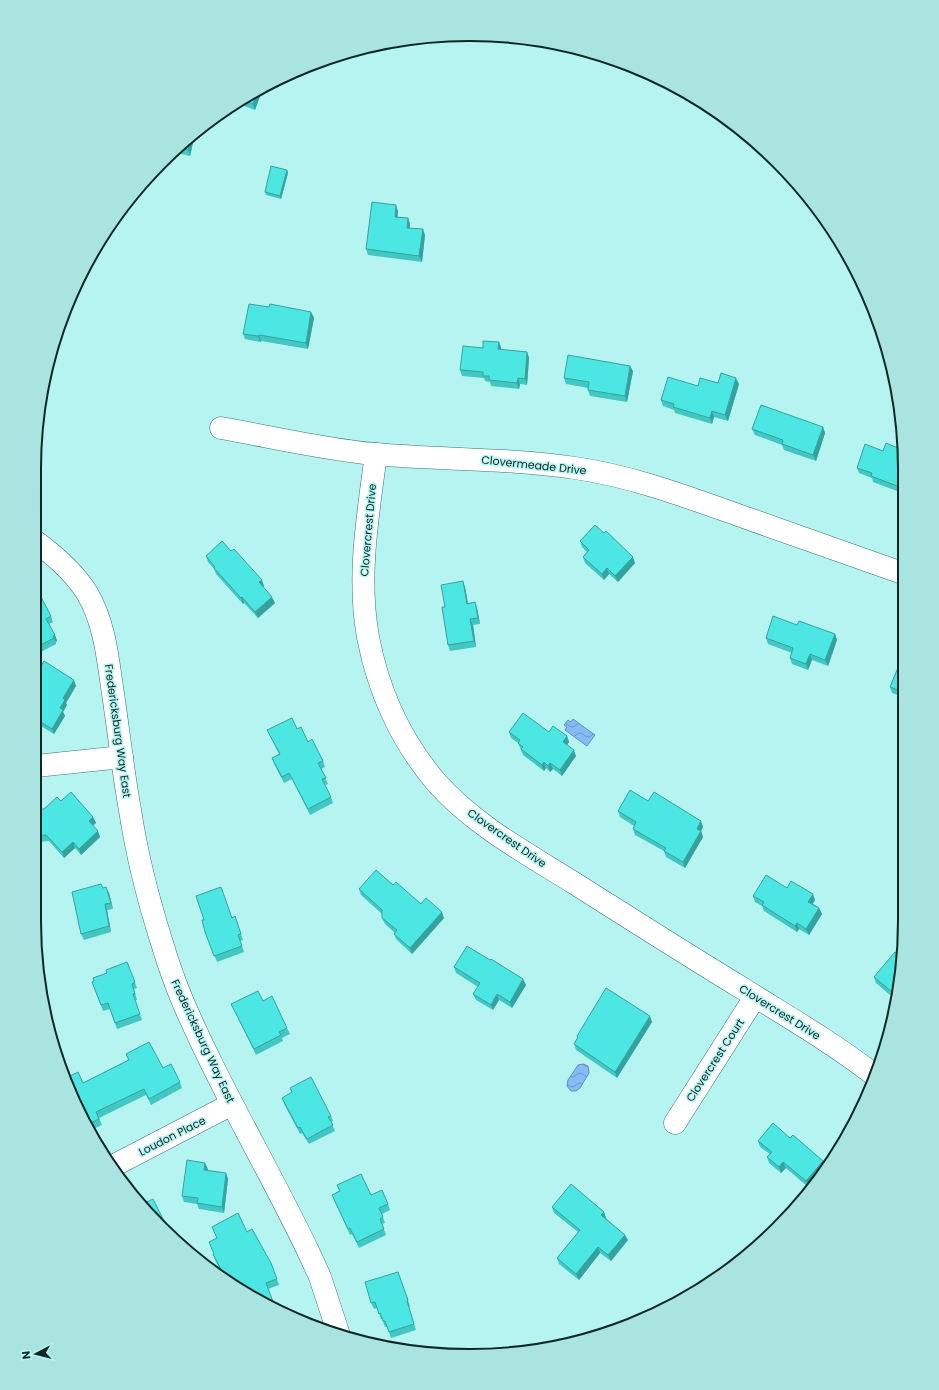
<svg xmlns="http://www.w3.org/2000/svg" width="939" height="1390" font-family="Poppins,sans-serif">
<style>
.water{fill:url(#water-waves);stroke:#628fb8}
.lines{fill:none;stroke-linecap:round;stroke-linejoin:round}
.minor-casing{stroke:#387472;stroke-width:23}
.minor{stroke:#fff;stroke-width:22}
.wall{fill:#42c7c3}
.shaded-wall{fill:#36a29f}
.building{fill:#4de7e3;stroke:#36a29f}
.labels{text-anchor:middle;dominant-baseline:central;stroke-width:3;stroke-linejoin:round;paint-order:stroke}
.street-label{font-size:11px;fill:#0f2827;stroke:#b6f4f1}
.rim{fill:none;stroke:#0f2827;stroke-width:2}
</style>
<defs>
<pattern id="water-waves" width="16" height="10" patternUnits="userSpaceOnUse"><rect width="16" height="10" fill="#86bbf6"/><path d="M0 5q4-4 8 0t8 0" fill="none" stroke="#6c98c7"/></pattern>
</defs>
<rect width="100%" height="100%" fill="#b6f4f1"/>
<g class="water">
<path d="M573 719 595 735 587 746 565 730 567 727 564 725 568 720 571 722Z"/>
<path d="M583 1064 588 1066 589 1073 580 1088 576 1091H571L567 1086 568 1080 578 1065Z"/>
</g>
<g class="lines">
<g class="minor-casing">
<g id="minor">
<path d="M221 428C272 437 322 449 374 454 441 460 509 458 575 468 631 476 685 496 738 515 794 535 849 554 905 574"/>
<path d="M376 454C368 515 357 576 368 637 378 690 401 741 436 782 474 825 526 853 574 883 631 919 687 955 745 990 788 1017 833 1043 873 1074"/>
<path d="M35 541C54 555 74 572 87 593 105 623 108 660 113 694 119 733 123 772 130 810 137 856 148 899 162 943 168 963 175 983 183 1002 220 1088 269 1169 309 1253L320 1277 339 1335"/>
<path d="M36 766 122 757"/>
<path d="M675 1123 755 997"/>
<path d="M111 1167 232 1104"/>
</g>
</g>
<use href="#minor" class="minor"/>
</g>
<g class="wall">
<path d="M263 88 255 110 236 103Z"/>
<path d="M195 134 190 156 173 152Z"/>
<path d="M287 170 288 173 281 199 266 195 265 192Z"/>
<path d="M398 211 397 217 408 218 410 224 409 228 425 235 422 262 368 255 366 249Z"/>
<path d="M269 307 311 312 314 318 308 349 261 341 260 342 245 339 243 334Z"/>
<path d="M499 342 501 348V350L527 352 529 358 527 385 520 384 519 389 491 386 490 382 485 381 484 378 462 376 460 370 483 348Z"/>
<path d="M633 371 627 402 590 396 588 390V388L566 384 564 378Z"/>
<path d="M718 383 739 384 728 421 714 417 712 424 675 413 674 410 663 406 661 400 698 386Z"/>
<path d="M823 427 825 433 816 461 784 450 782 445 755 435 752 429Z"/>
<path d="M883 451 905 470V494L873 482 872 478 859 473 857 468Z"/>
<path d="M580 541 635 563 618 582 609 574 604 580 585 563 583 557 587 552 582 547Z"/>
<path d="M231 551 264 586 263 587 275 603 258 618 244 603 243 604 216 574 214 569 208 562 206 556Z"/>
<path d="M465 587 468 603 475 602 477 608 480 624 473 625 476 647 450 651 448 645 445 607Z"/>
<path d="M35 601 51 616 53 622 49 624 55 635 57 641 56 642V644L35 655Z"/>
<path d="M797 625 835 634 837 640 828 666 812 660 808 670 792 664 790 658 792 653 768 644 766 638Z"/>
<path d="M905 667V698L892 693 890 687Z"/>
<path d="M36 675 76 686 66 703 67 705 63 712 65 716 54 734 36 723Z"/>
<path d="M297 729 323 761 325 767 321 769 328 784 325 785 331 797 333 803 310 815 292 779 284 783 274 764 272 758 279 754 267 730Z"/>
<path d="M509 732H549L567 736 569 742 567 745 576 756 562 776 553 769 550 772 546 768 544 771 523 755 518 743 511 738Z"/>
<path d="M61 801 93 817 96 823 93 825 100 837 81 855 75 848 64 858 49 841 37 842V809H44Z"/>
<path d="M648 801 701 821 703 827 701 831 703 837 685 868 666 857 664 851 635 835 633 829 634 826 620 817 618 811Z"/>
<path d="M393 885 444 918 412 954 396 939 394 934 395 933 385 924 382 918V914L361 895 359 889Z"/>
<path d="M103 888 109 893 113 909 107 910 111 932 84 940 81 934Z"/>
<path d="M787 888 815 900 813 904 819 908 822 914 809 935 799 929 797 932 764 911 762 906 755 902 753 896Z"/>
<path d="M232 917 237 922 243 940 240 941 244 952 217 962 205 932Z"/>
<path d="M901 958 897 1001 876 983 874 977Z"/>
<path d="M490 960 523 979 526 985 512 1008 499 1000 493 1010 476 1000 473 994 478 987 456 973 454 967Z"/>
<path d="M127 962 137 988 134 989 137 1000H135L142 1020 117 1029 110 1009 103 1011 92 982Z"/>
<path d="M263 1001 287 1028 290 1034 282 1038 283 1041 256 1055 234 1010 231 1004Z"/>
<path d="M652 1022 617 1078 576 1050 574 1044 577 1039V1036Z"/>
<path d="M126 1054 163 1068 180 1082 182 1088 151 1105 146 1095 99 1118 102 1125 91 1130 66 1078 83 1083 128 1060Z"/>
<path d="M290 1088 331 1116 333 1121 331 1122 335 1131 309 1144 302 1133 300 1134 284 1104 282 1098 292 1093Z"/>
<path d="M790 1138 823 1161 825 1167 808 1187 786 1168 781 1173 769 1163 767 1157 770 1154 760 1147 758 1141Z"/>
<path d="M208 1169 207 1170 226 1173 228 1179 224 1213 199 1209 197 1204 184 1202 182 1196Z"/>
<path d="M337 1185 371 1195 388 1204 390 1210 382 1214 385 1223 382 1224 386 1235 359 1248 352 1234 350 1235 332 1195 339 1191Z"/>
<path d="M552 1207 604 1212 606 1218 628 1240 611 1261 600 1253 579 1280 559 1264 557 1258 578 1232 554 1213Z"/>
<path d="M142 1208 168 1229 170 1233Z"/>
<path d="M212 1227 247 1232 271 1263 279 1285 268 1289 224 1278 215 1260 213 1254H214L209 1242 217 1238Z"/>
<path d="M398 1272 410 1306 409 1307 416 1330 391 1338 387 1327H385L382 1319H381L377 1308 374 1309 371 1303Z"/>
</g>
<g class="shaded-wall">
<path d="M263 88 255 110 253 104 258 91Z"/>
<path d="M195 134 190 156 188 150 191 137Z"/>
<path d="M287 170 288 173 281 199 280 196Z"/>
<path d="M396 205 398 211 397 223 395 217Z"/>
<path d="M408 218 410 224 409 233 407 228Z"/>
<path d="M423 229 425 235 422 262 419 256Z"/>
<path d="M311 312 314 318 308 349 306 343Z"/>
<path d="M259 335 261 341 260 342 258 336Z"/>
<path d="M499 342 501 348 500 355 498 349Z"/>
<path d="M527 352 529 358 527 385 525 379Z"/>
<path d="M630 366 633 371 627 402 625 396Z"/>
<path d="M518 378 520 384 519 389 517 383Z"/>
<path d="M736 378 739 384 728 421 725 415Z"/>
<path d="M712 411 714 417 712 424 710 418Z"/>
<path d="M823 427 825 433 816 461 813 455Z"/>
<path d="M903 453 904 463 901 459Z"/>
<path d="M633 557 635 563 618 582 615 576Z"/>
<path d="M607 568 609 574 604 580 602 574Z"/>
<path d="M262 580 264 586 261 588 259 582Z"/>
<path d="M463 581 465 587 469 610 467 604Z"/>
<path d="M242 597 244 603 243 604 241 598Z"/>
<path d="M272 597 275 603 258 618 255 612Z"/>
<path d="M475 602 477 608 480 624 478 618Z"/>
<path d="M470 619 473 625 476 647 474 641Z"/>
<path d="M835 634 837 640 828 666 825 660Z"/>
<path d="M55 635 57 641 56 642 53 636Z"/>
<path d="M810 654 812 660 808 670 806 664Z"/>
<path d="M74 680 76 686 66 703 67 705 63 712 65 716 54 734 52 729 63 698Z"/>
<path d="M567 736 569 742 565 748 563 742Z"/>
<path d="M574 750 576 756 562 776 560 770Z"/>
<path d="M544 762 546 768 544 771 542 765Z"/>
<path d="M550 763 553 769 550 772 548 766Z"/>
<path d="M93 817 96 823 91 827 89 821Z"/>
<path d="M701 821 703 827 701 831 703 837 685 868 683 862 697 829Z"/>
<path d="M98 831 100 837 81 855 79 849Z"/>
<path d="M73 842 75 848 64 858 62 852Z"/>
<path d="M106 887 109 893 113 909 111 903Z"/>
<path d="M813 894 815 900 810 907 808 902Z"/>
<path d="M105 904 107 910 111 932 109 926Z"/>
<path d="M819 908 822 914 809 935 806 929Z"/>
<path d="M442 912 444 918 412 954 410 948Z"/>
<path d="M797 923 799 929 797 932 795 926Z"/>
<path d="M523 979 526 985 512 1008 510 1002Z"/>
<path d="M497 994 499 1000 493 1010 491 1005Z"/>
<path d="M650 1016 652 1022 617 1078 615 1072Z"/>
<path d="M823 1161 825 1167 808 1187 806 1181Z"/>
<path d="M783 1162 786 1168 781 1173 779 1167Z"/>
<path d="M205 1163 208 1169 206 1176 204 1170Z"/>
<path d="M226 1173 228 1179 224 1213 222 1207Z"/>
<path d="M604 1212 606 1218 604 1221 601 1215Z"/>
<path d="M625 1235 628 1240 611 1261 608 1255Z"/>
<path d="M598 1247 600 1253 579 1280 576 1274Z"/>
</g>
<g class="building">
<path d="M258 91 253 104 242 100Z"/>
<path d="M191 137 188 150 178 148Z"/>
<path d="M271 166 287 170 280 196 265 192Z"/>
<path d="M372 202 396 205 395 217 408 218 407 228 423 229 419 256 366 249Z"/>
<path d="M249 304 269 307 270 304 311 312 306 343 259 335 258 336 243 334Z"/>
<path d="M483 341 499 342 498 349 527 352 525 379 518 378 517 383 489 380V376H483V372L460 370 463 346 483 348Z"/>
<path d="M568 355 630 366 625 396 588 390 589 382 564 378Z"/>
<path d="M721 373 736 378 725 415 712 411 710 418 673 407 674 404 661 400 668 377 698 386 700 378 718 383Z"/>
<path d="M761 405 823 427 813 455 782 444 783 440 752 429Z"/>
<path d="M886 443 903 450V453L901 459 904 460 905 470V489L871 476 872 473 857 468 865 444 883 451Z"/>
<path d="M595 525 604 533 606 531 633 557 615 576 607 568 602 574 583 557 589 550 580 541Z"/>
<path d="M222 541 231 551 234 549 262 580 259 582 272 597 255 612 242 597 241 598 214 568 215 567 206 556Z"/>
<path d="M463 581 467 604 475 602 478 618 470 619 474 641 448 645 442 607H445L441 585Z"/>
<path d="M41 597 51 616 46 619 55 635 53 636 54 638 35 648V601Z"/>
<path d="M773 616 797 625 799 621 835 634 825 660 810 654 806 664 790 658 793 648 766 638Z"/>
<path d="M44 661 74 680 63 698 65 700 60 708 63 710 52 729 36 719V675Z"/>
<path d="M899 665 905 667V693L890 687Z"/>
<path d="M523 713 549 732 553 726 567 736 563 742 574 750 560 770 550 763 548 766 544 762 542 765 521 749 523 747 518 743 520 740 509 732Z"/>
<path d="M292 718 297 729 301 727 308 742 312 739 323 761 318 763 326 778 322 779 331 797 308 809 289 773 282 777 272 758 280 754 267 730Z"/>
<path d="M630 790 648 801 654 792 701 821 697 829 701 831 683 862 664 851 666 848 633 829 636 822 618 811Z"/>
<path d="M71 792 93 817 89 821 98 831 79 849 73 842 62 852 46 835 37 836V809H44L57 797 61 801Z"/>
<path d="M376 870 393 885 396 882 421 904 426 898 442 912 410 948 394 934 397 930 382 918V910L359 889Z"/>
<path d="M766 875 787 888 791 881 813 894 808 902 819 908 806 929 797 923 795 926 762 905 764 902 753 896Z"/>
<path d="M101 884 103 888 106 887 111 903 105 904 109 926 81 934 72 892Z"/>
<path d="M221 887 232 918 235 916 241 934 238 935 242 946 214 956 205 932 202 920H204L196 896Z"/>
<path d="M467 946 490 960 491 959 523 979 510 1002 497 994 491 1005 473 994 480 983 454 967Z"/>
<path d="M895 952 901 958 898 997 874 977Z"/>
<path d="M127 962 135 982 132 984 135 994H133L140 1014 115 1023 108 1003 101 1005 92 982 94 981 93 978 107 973 106 970Z"/>
<path d="M606 988 650 1016 615 1072 574 1044 578 1037 577 1036Z"/>
<path d="M258 991 263 1001 272 996 287 1028 279 1032 281 1035 254 1049 231 1004Z"/>
<path d="M149 1042 163 1068 171 1064 180 1082 149 1099 144 1089 96 1112 99 1119 88 1124 66 1078 78 1072 83 1083 129 1060 126 1054Z"/>
<path d="M311 1077 331 1116 328 1117 333 1125 307 1139 300 1127 298 1128 282 1098 292 1092 290 1088Z"/>
<path d="M773 1123 790 1138 793 1135 823 1161 806 1181 783 1162 779 1167 767 1157 772 1152 758 1141Z"/>
<path d="M187 1160 205 1163 204 1170 226 1173 222 1207 197 1203 198 1198 182 1196Z"/>
<path d="M361 1174 371 1195 382 1190 388 1204 379 1208 383 1217 380 1219 384 1229 357 1242 350 1228 348 1229 332 1195 340 1191 337 1185Z"/>
<path d="M571 1184 604 1212 601 1215 625 1235 608 1255 598 1247 576 1274 557 1258 580 1230 552 1207Z"/>
<path d="M153 1199 168 1229 166 1230 140 1205Z"/>
<path d="M238 1213 247 1232 252 1229 271 1263 277 1279 266 1283 275 1307 225 1278V1277L213 1254H214L209 1242 217 1238 212 1227Z"/>
<path d="M398 1272 408 1300 407 1301 414 1324 389 1332 385 1321H383L380 1313 379 1314 375 1302 371 1303 365 1282Z"/>
</g>
<g class="labels">
<g class="street-label">
<text transform="translate(534 465) rotate(6)">Clovermeade Drive</text>
<text transform="translate(368 530) rotate(-85)">Clovercrest Drive</text>
<text transform="translate(118 731) rotate(82)">Fredericksburg Way East</text>
<text transform="translate(507 838) rotate(35)">Clovercrest Drive</text>
<text transform="translate(780 1012) rotate(32)">Clovercrest Drive</text>
<text transform="translate(203 1041) rotate(65)">Fredericksburg Way East</text>
<text transform="translate(715 1060) rotate(-57)">Clovercrest Court</text>
<text transform="translate(172 1136) rotate(-27)">Loudon Place</text>
</g>
</g>
<path d="M0 0H939V1390H0ZM469 41H470A428 428 0 0 1 898 469V921A428 428 0 0 1 470 1349H469A428 428 0 0 1 41 921V469A428 428 0 0 1 469 41Z" fill="#a9e4e1" fill-rule="evenodd"/>
<path class="rim" d="M469 41H470A428 428 0 0 1 898 469V921A428 428 0 0 1 470 1349H469A428 428 0 0 1 41 921V469A428 428 0 0 1 469 41Z"/>
<g transform="translate(36 1354) rotate(263)" stroke="#b6f4f1" stroke-width="3" paint-order="stroke">
<path d="M0-3L7 15L0 10L-7 15Z" fill="#0f2827"/>
<text y="-6" font-size="11" font-weight="bold" text-anchor="middle" fill="#0f2827">N</text>
</g>
</svg>
